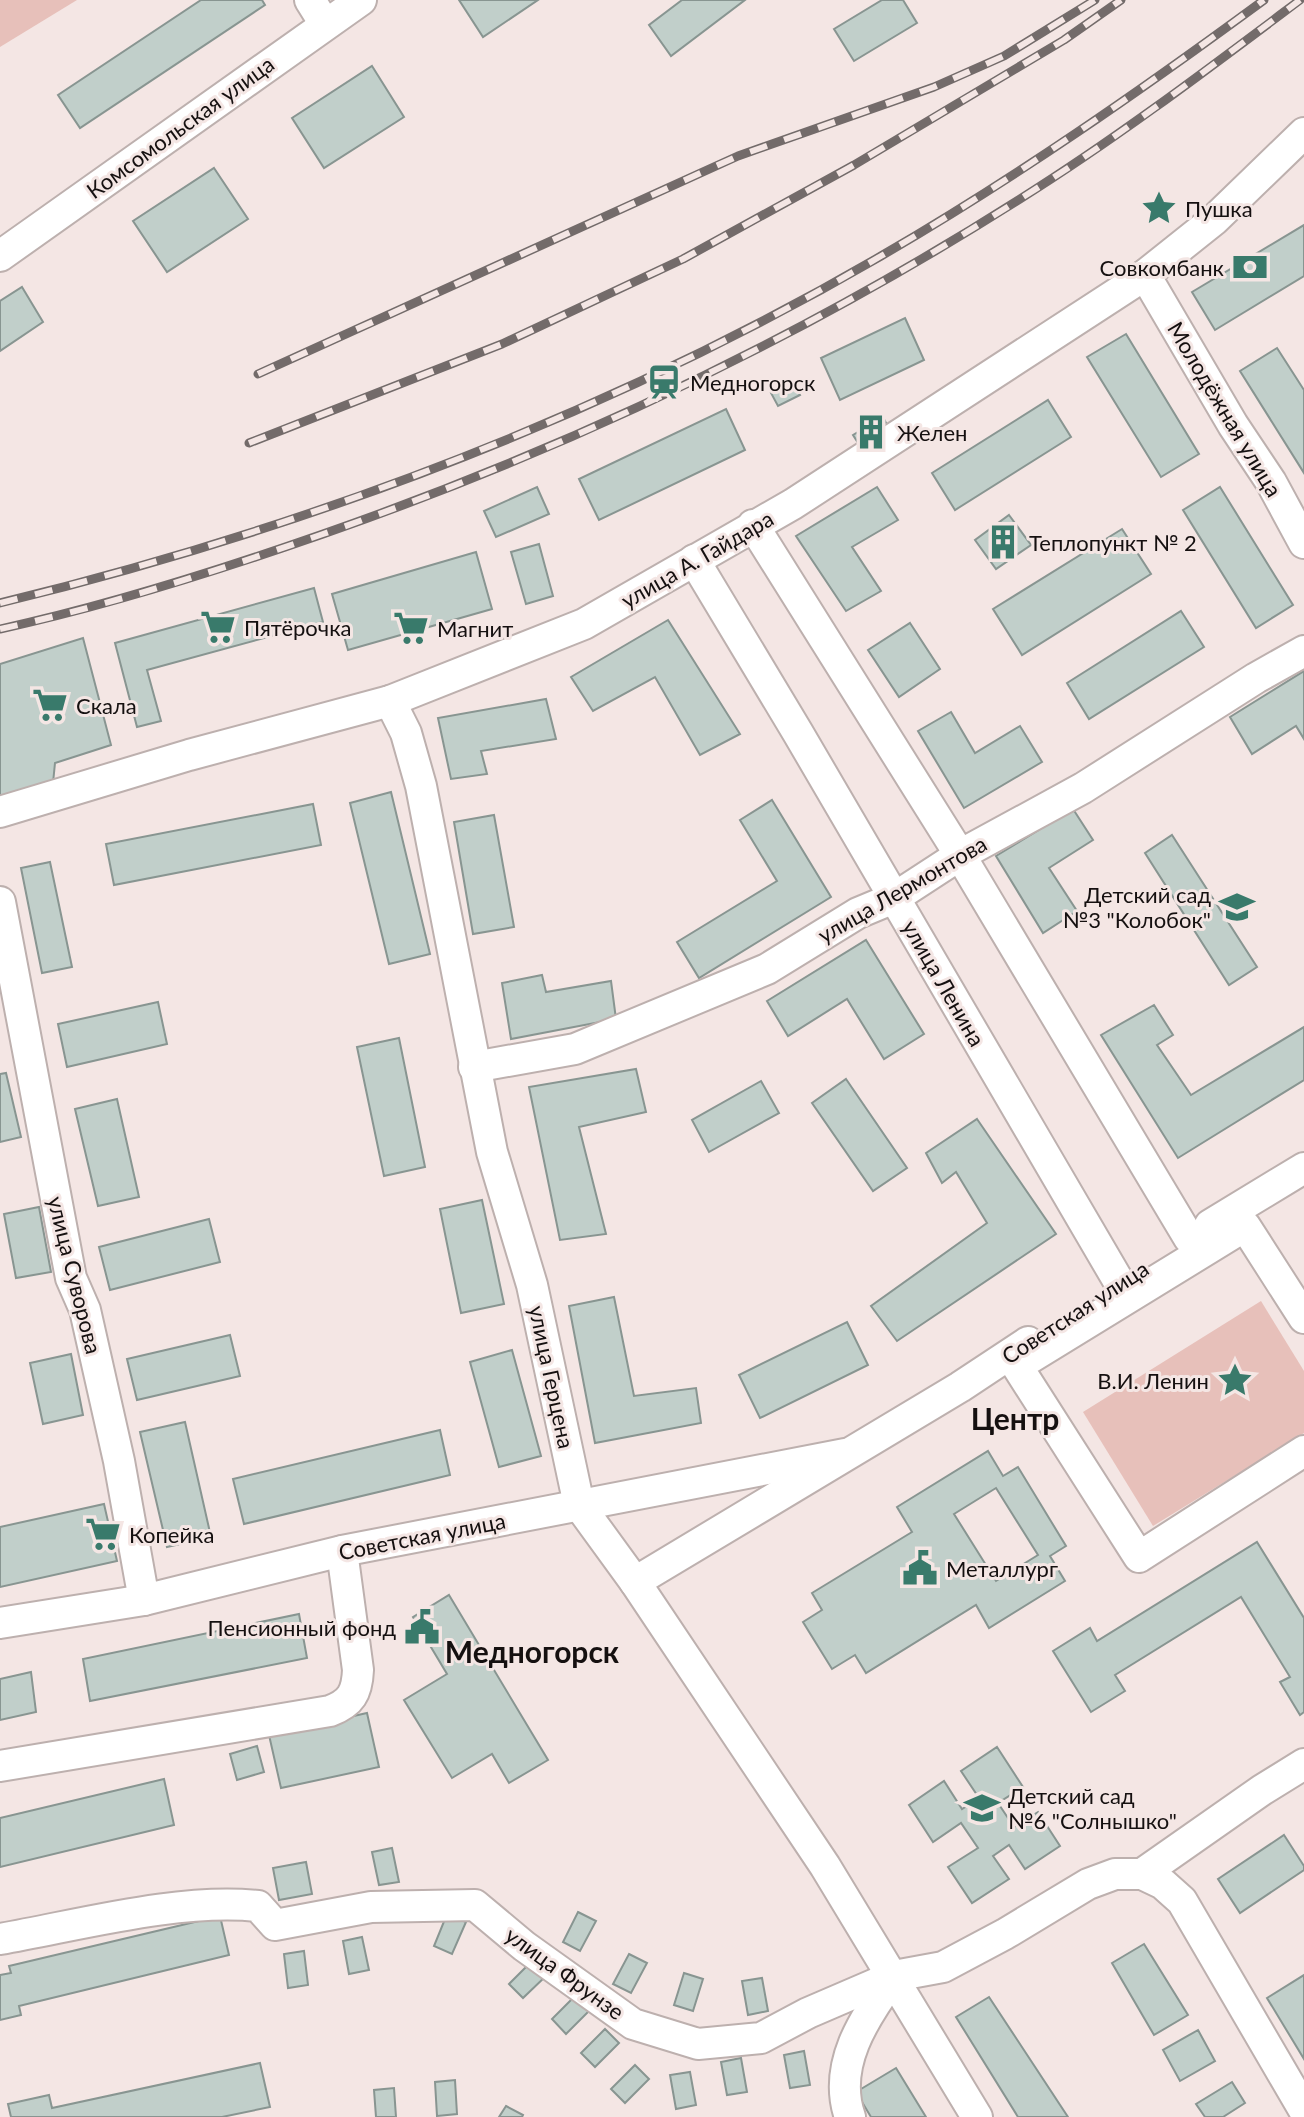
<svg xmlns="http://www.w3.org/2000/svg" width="1304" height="2117" font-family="Lato,sans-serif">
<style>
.green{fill:#e7c0ba}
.building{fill:#c1cfca;stroke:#889591;stroke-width:2;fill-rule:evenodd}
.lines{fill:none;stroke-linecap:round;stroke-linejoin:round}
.minor-casing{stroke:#bdb0ae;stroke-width:34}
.minor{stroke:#fff;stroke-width:30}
.rail-casing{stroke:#736b6a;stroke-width:9}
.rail{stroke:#f4e6e4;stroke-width:6;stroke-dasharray:18;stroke-linecap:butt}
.labels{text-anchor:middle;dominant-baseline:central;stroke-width:6;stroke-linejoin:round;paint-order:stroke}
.street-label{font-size:22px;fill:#151010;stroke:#f4e6e4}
.poi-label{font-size:22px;fill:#151010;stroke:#f4e6e4;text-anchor:start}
.district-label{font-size:30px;font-weight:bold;fill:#151010;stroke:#f4e6e4}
</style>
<rect width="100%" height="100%" fill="#f4e6e4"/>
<g class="green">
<path d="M0 0H77L0 47Z"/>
<path d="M1261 1301 1304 1371V1433L1153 1526 1083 1412Z"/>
</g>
<g class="building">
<path d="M201 0H262L265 5 80 128 58 95Z"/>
<path d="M459 0H538L483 37Z"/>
<path d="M682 0H745L671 56 649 25Z"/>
<path d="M882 0H903L917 23 854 61 834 29Z"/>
<path d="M372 66 404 117 324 168 292 118Z"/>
<path d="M214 168 248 219 167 272 133 221Z"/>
<path d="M1304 225V276L1215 330 1192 292Z"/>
<path d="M22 287 43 322 0 351V301Z"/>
<path d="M905 318 924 360 840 400 821 358Z"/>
<path d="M1126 334 1199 454 1161 477 1087 357Z"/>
<path d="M1277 348 1304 390V473L1240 371Z"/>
<path d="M792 381 800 395 778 406 771 393Z"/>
<path d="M1048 400 1071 437 955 510 932 473Z"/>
<path d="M726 409 745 450 599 520 579 479Z"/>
<path d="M883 417 889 429 860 446 853 435Z"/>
<path d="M537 487 549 514 496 537 484 511Z"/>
<path d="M877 487 898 520 852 547 881 591 846 611 796 536Z"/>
<path d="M1220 487 1293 605 1256 628 1183 510Z"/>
<path d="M1009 515 1031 545 996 569 975 540Z"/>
<path d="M1122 529 1151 574 1022 655 993 609Z"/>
<path d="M539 544 553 596 526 604 511 552Z"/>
<path d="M476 552 492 609 348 650 332 594Z"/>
<path d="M314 588 323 622 147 670 161 721 137 727 115 643Z"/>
<path d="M1181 611 1204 647 1089 719 1067 683Z"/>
<path d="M668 620 740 734 700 755 655 677 593 711 571 677Z"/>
<path d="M910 623 940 669 899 697 868 650Z"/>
<path d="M83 638 111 745 55 763 53 783 0 796V664Z"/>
<path d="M1304 671V739L1296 726 1252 754 1230 717Z"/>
<path d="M546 699 556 739 481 751 487 774 451 779 438 718Z"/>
<path d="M951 712 975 753 1020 726 1042 762 964 808 918 731Z"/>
<path d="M391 792 430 954 389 964 350 803Z"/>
<path d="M772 800 831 897 699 978 677 942 777 881 740 820Z"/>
<path d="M313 804 321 845 114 885 106 844Z"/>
<path d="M1073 809 1093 840 1049 868 1077 911 1043 933 996 856Z"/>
<path d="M494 815 514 927 473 934 454 822Z"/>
<path d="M1172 835 1257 967 1229 985 1145 853Z"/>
<path d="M50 862 72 967 42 973 21 868Z"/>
<path d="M866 940 924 1034 884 1059 847 999 788 1036 767 1001Z"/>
<path d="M542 975 546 992 611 981 616 1019 511 1039 502 983Z"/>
<path d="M158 1002 167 1044 67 1067 58 1024Z"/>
<path d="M1154 1005 1173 1035 1157 1045 1191 1095 1304 1027V1080L1178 1158 1101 1035Z"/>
<path d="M399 1038 425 1167 384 1176 357 1047Z"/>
<path d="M636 1069 646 1112 579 1127 606 1234 560 1240 529 1087Z"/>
<path d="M6 1073 21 1137 0 1142V1074Z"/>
<path d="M846 1079 907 1168 873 1191 812 1103Z"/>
<path d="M761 1081 779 1113 709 1152 692 1120Z"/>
<path d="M117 1099 139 1197 98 1206 75 1109Z"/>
<path d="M977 1119 1056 1234 897 1341 871 1306 987 1223 956 1172 942 1183 926 1153Z"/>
<path d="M482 1200 504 1304 461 1313 440 1209Z"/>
<path d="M39 1207 51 1272 16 1278 4 1214Z"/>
<path d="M209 1219 220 1262 110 1290 99 1247Z"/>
<path d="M614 1297 634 1396 696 1388 701 1423 595 1443 569 1306Z"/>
<path d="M847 1322 868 1365 760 1418 739 1375Z"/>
<path d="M230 1335 240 1376 137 1400 127 1359Z"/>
<path d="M512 1350 541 1456 499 1467 470 1362Z"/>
<path d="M71 1354 83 1415 43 1424 30 1363Z"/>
<path d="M185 1422 211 1537 167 1547 140 1432Z"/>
<path d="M440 1430 450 1475 244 1524 233 1479Z"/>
<path d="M988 1451 1003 1476 1018 1467 1066 1546 1050 1556 1065 1581 989 1628 976 1605 866 1673 855 1655 832 1669 803 1622 822 1610 812 1593 912 1532 897 1507ZM996 1488 1038 1555 996 1581 954 1514Z"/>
<path d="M104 1504 117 1561 0 1587V1527Z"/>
<path d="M1257 1542 1304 1618V1712L1300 1715 1280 1682 1290 1677 1241 1597 1115 1675 1125 1691 1091 1712 1053 1651 1090 1628 1097 1641Z"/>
<path d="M449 1595 548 1760 509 1783 492 1754 452 1778 404 1700 447 1674 413 1617Z"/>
<path d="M299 1614 307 1658 90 1701 83 1659Z"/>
<path d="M31 1672 36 1712 0 1720V1679Z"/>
<path d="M367 1713 379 1767 281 1788 269 1735Z"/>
<path d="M257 1746 264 1772 237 1780 230 1754Z"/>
<path d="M997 1747 1023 1787 998 1803 1014 1827 1038 1812 1060 1846 1025 1869 1009 1845 993 1856 1009 1879 972 1903 948 1867 978 1848 961 1823 933 1842 909 1805 944 1781 962 1809 979 1798 961 1771Z"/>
<path d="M164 1779 174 1825 0 1867V1818Z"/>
<path d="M1284 1835 1304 1866V1870L1240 1913 1218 1879Z"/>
<path d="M392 1848 399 1882 379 1885 372 1852Z"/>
<path d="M306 1862 312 1894 279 1900 273 1868Z"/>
<path d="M578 1912 596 1921 580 1951 563 1942Z"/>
<path d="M447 1914 466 1922 452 1954 434 1946Z"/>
<path d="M220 1916 229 1955 19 2006 21 2015 0 2020V1975L11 1973 9 1966Z"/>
<path d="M362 1937 369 1970 349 1974 343 1941Z"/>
<path d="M1144 1944 1188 2015 1154 2035 1112 1963Z"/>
<path d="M304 1951 308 1985 288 1988 284 1954Z"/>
<path d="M629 1954 647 1963 631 1993 613 1984Z"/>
<path d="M533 1960 547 1975 523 1998 509 1984Z"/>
<path d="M684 1973 703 1979 693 2011 674 2005Z"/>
<path d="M1304 1975V2059L1267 1998Z"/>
<path d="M762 1978 768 2011 748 2015 742 1981Z"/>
<path d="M576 1995 590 2010 566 2034 552 2019Z"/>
<path d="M989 1997 1068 2117H1018L956 2017Z"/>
<path d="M605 2029 619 2043 595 2067 581 2053Z"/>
<path d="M1198 2030 1215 2061 1180 2081 1163 2050Z"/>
<path d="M804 2051 810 2085 790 2088 784 2055Z"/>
<path d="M741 2058 747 2092 727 2095 721 2062Z"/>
<path d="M260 2063 270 2107 222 2117H11L8 2104 49 2095 52 2108Z"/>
<path d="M635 2065 649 2079 625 2103 611 2089Z"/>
<path d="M896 2068 926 2117H871L856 2092Z"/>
<path d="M690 2072 696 2105 676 2109 670 2075Z"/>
<path d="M455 2080 457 2114 437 2116 435 2082Z"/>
<path d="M1232 2082 1245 2103 1223 2117H1205L1196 2104Z"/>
<path d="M394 2088 396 2117H376L374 2090Z"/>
<path d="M506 2106 523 2115 522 2117H499Z"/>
</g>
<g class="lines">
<g class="minor-casing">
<g id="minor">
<path d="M310 0 325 24"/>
<path d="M0 256 361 0"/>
<path d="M1145 275 1233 425 1271 482 1304 543"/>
<path d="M753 525 960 855 1189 1238"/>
<path d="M694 560 798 733 1119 1282"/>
<path d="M390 701 406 733 421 786 492 1152 532 1285 579 1505 635 1582 825 1866 977 2117"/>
<path d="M0 812 189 755 390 701 584 624 793 504 1145 275 1214 220 1304 133"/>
<path d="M0 902 71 1278 85 1310 119 1461 144 1600"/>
<path d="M474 1067 575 1049 767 969 858 913 894 898 960 855 1083 788 1256 678 1304 651"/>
<path d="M1210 1225 1304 1168"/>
<path d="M1304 1318 1245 1226 1017 1366 1139 1557 1304 1451"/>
<path d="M635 1582 960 1387 1028 1342"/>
<path d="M0 1623 144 1600 342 1551 845 1454"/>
<path d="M0 1766 330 1711C351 1703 357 1693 358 1670L342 1551"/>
<path d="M1142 1874 1262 1790 1304 1764"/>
<path d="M0 1939C80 1925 177 1898 258 1906L275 1925 371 1907 475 1905 524 1946 633 2024 698 2044 761 2038 808 2013 894 1976 943 1967 1005 1934 1088 1884 1115 1874H1142L1163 1884 1182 1901 1304 2110"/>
<path d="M850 2117C832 2066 864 2018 893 1978"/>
</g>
</g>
<use href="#minor" class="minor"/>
<g class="rail-casing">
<g id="rail">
<path d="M258 374 738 156 934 87 1004 56 1095 0"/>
<path d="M249 443 502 344 683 259 854 165 1064 40 1121 0"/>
<path d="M0 603C307 528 607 415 881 256 1014 179 1140 91 1264 0"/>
<path d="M0 629C110 605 217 571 323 534 567 449 801 338 1020 199 1117 138 1208 69 1300 0"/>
</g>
</g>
<use href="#rail" class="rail"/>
</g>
<defs>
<g id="sight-bare" transform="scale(2.76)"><path d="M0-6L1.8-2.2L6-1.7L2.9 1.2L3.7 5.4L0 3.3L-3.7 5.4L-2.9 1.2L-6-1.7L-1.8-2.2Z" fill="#397a6b" stroke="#f4e6e4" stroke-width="2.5" paint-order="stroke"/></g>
<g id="bank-bare" transform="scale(2.76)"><path d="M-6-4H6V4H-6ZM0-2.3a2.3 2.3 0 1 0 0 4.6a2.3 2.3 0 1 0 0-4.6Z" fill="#397a6b" stroke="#f4e6e4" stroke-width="2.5" paint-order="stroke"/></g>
<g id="station-bare" transform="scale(2.76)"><path d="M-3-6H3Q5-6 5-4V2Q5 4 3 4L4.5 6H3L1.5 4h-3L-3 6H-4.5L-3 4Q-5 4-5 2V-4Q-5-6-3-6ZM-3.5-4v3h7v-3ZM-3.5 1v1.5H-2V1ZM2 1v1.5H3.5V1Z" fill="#397a6b" stroke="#f4e6e4" stroke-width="2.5" paint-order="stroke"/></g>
<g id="building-bare" transform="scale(2.76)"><path d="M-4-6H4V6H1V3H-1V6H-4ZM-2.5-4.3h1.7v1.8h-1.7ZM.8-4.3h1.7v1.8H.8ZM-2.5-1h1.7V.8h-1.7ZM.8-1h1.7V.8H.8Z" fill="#397a6b" stroke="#f4e6e4" stroke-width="2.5" paint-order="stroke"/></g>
<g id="supermarket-bare" transform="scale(2.76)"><path d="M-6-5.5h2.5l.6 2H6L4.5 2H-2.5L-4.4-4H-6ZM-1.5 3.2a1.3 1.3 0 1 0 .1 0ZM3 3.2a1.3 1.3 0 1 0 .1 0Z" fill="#397a6b" stroke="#f4e6e4" stroke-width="2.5" paint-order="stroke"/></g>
<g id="school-bare" transform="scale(2.76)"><path d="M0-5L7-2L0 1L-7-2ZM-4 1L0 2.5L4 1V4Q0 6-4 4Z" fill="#397a6b" stroke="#f4e6e4" stroke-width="2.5" paint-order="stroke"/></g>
<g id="civic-bare" transform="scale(2.76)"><path d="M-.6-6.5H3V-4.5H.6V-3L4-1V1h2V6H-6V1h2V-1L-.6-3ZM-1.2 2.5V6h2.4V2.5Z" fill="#397a6b" stroke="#f4e6e4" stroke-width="2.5" paint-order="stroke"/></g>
</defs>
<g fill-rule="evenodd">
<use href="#sight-bare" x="1159" y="208"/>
<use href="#bank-bare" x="1250" y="267"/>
<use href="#station-bare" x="664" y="382"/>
<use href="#building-bare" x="871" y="432"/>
<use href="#building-bare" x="1003" y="542"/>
<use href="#supermarket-bare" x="218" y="627"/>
<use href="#supermarket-bare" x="411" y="628"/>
<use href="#supermarket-bare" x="50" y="705"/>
<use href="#school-bare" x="1237" y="907"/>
<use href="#sight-bare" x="1235" y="1380"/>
<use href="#supermarket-bare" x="103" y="1534"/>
<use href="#civic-bare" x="920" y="1568"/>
<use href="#civic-bare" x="422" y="1627"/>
<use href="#school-bare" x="982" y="1808"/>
</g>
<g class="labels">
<g class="street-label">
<text transform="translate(180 127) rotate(-36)">Комсомольская улица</text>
<text transform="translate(1225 409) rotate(59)">Молодёжная улица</text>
<text transform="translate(697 559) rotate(-30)">улица А. Гайдара</text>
<text transform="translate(902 889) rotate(-30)">улица Лермонтова</text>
<text transform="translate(944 983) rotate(60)">улица Ленина</text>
<text transform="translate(75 1275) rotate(76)">улица Суворова</text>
<text transform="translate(1075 1312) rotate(-33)">Советская улица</text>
<text transform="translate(552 1377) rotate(78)">улица Герцена</text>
<text transform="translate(422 1536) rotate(-11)">Советская улица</text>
<text transform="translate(565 1973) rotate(36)">улица Фрунзе</text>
</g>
<g class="poi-label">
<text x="1185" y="208">Пушка</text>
<text x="1224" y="267" text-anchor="end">Совкомбанк</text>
<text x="690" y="382">Медногорск</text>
<text x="897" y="432">Желен</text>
<text x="1029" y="542">Теплопункт № 2</text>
<text x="244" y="627">Пятёрочка</text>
<text x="437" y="628">Магнит</text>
<text x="76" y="705">Скала</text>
<text x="1211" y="894" text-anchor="end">Детский сад<tspan x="1211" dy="25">№3 "Колобок"</tspan></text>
<text x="1209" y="1380" text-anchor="end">В.И. Ленин</text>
<text x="129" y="1534">Копейка</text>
<text x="946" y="1568">Металлург</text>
<text x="396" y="1627" text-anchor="end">Пенсионный фонд</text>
<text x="1008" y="1795">Детский сад<tspan x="1008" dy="25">№6 "Солнышко"</tspan></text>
</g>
<g class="district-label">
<text x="1015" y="1418">Центр</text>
<text x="532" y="1651">Медногорск</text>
</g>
</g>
</svg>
